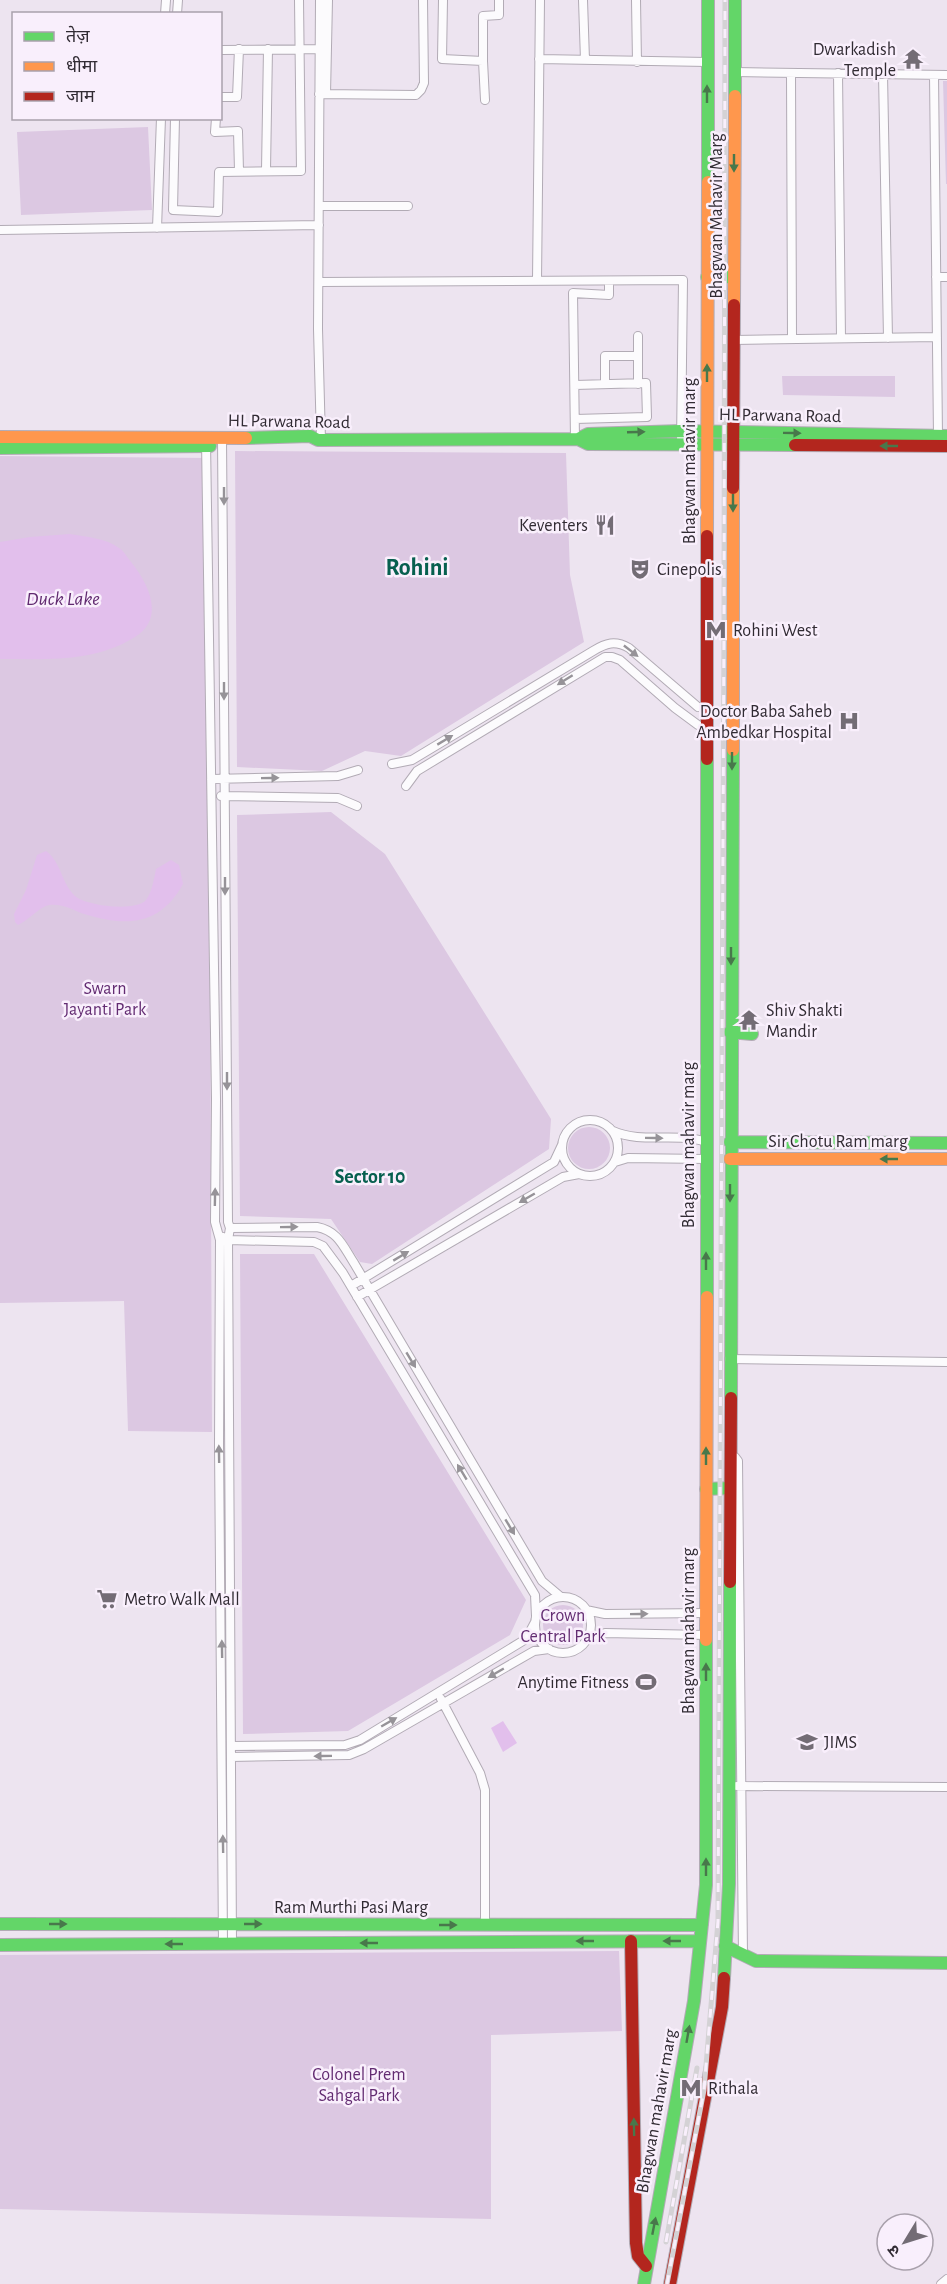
<svg xmlns="http://www.w3.org/2000/svg" width="947" height="2284" font-family="'Alegreya Sans','Noto Sans Devanagari',sans-serif">
  <rect width="100%" height="100%" fill="#ede4f0"/>
  <path fill="#dcc8e2" d="M943,81H947V184H946Z
    M148,127L152,210L21,215L17,132Z
    M782,376H895V397L783,395Z
    M235,451L566,453L570,575L584,642L401,756L365,751L322,771L237,767Z
    M0,456L208,458L212,1432L128,1431L124,1301L0,1303Z
    M331,812L385,854L551,1119L549,1149L372,1264L360,1262L331,1219L240,1216L237,815Z
    M568 1148a21 21 0 1 1 42 0a21 21 0 1 1-42 0Z
    M240,1254H314L526,1600L510,1635L348,1731L243,1734Z
    M543 1625a20 20 0 1 1 40 0a20 20 0 1 1-40 0Z
    M619,1951L622,2031L491,2035V2219L0,2209V1955Z"/>
  <path fill="#e2bfec" d="M70,534C86,537 106,538 119,548C124,551 127,557 131,562C148,583 166,618 135,637C93,663 47,659 0,659V542L30,537Z
    M46,851C62,863 61,883 75,896C86,906 136,912 146,900C152,892 154,879 156,869L171,860L179,865L183,884C160,926 126,927 84,914C73,910 62,903 49,905C39,907 29,920 18,925L15,922L14,914L26,890L37,855Z
    M503,1721L517,1743L503,1752L491,1728Z"/>
  <g fill="none" stroke-linecap="round" stroke-linejoin="round">
    <g stroke="#b2abb5" stroke-width="10">
      <path id="street" d="M320,0L318,329L321,440
        M443,0L442,59L483,61V16L499,15V0
        M583,0L585,60
        M636,0L637,62
        M165,14L166,0
        M177,14L178,0
        M220,50L319,49
        M539,59L707,62
        M483,61L485,100
        M735,72L947,75
        M791,73L792,339
        M838,73L841,338
        M883,74L888,338
        M934,75L938,436
        M319,94L416,95L421,90L424,83L423,0
        M326,94L328,0
        M220,97H237L239,49
        M175,118L173,210L218,212L219,172L301,171L299,0
        M216,118L215,132L238,131L239,171
        M266,170L268,49
        M319,206H408
        M157,228L161,118
        M0,230L319,225
        M936,277H947
        M537,281L540,0
        M319,282L683,280L681,443
        M734,340L937,337
        M638,356V384
        M605,384V356H638V336
        M575,385L646,383L647,417L575,419
        M222,438L228,1222L230,1228L228,1240L232,1944
        M575,439L573,293L609,295V281
        M206,441L216,1099L215,1222L220,1240L219,1445L223,1944
        M392,764L412,760L593,651C606,643 615,640 629,648L698,707
        M211,779L338,776L358,770
        M406,786L417,771L605,657H612L620,660L675,708L698,725
        M221,796L338,798L357,806
        M562 1148a28 28 0 1 1 56 0a28 28 0 1 1-56 0Z
        M613,1131C642,1144 676,1132 707,1142
        M615,1162L628,1158L706,1159
        M230,1228L317,1227C338,1231 343,1246 354,1263L542,1581L561,1597
        M223,1237L228,1240L314,1242L323,1246L343,1273L535,1595L536,1616
        M351,1286L554,1162L562,1145
        M357,1297L563,1177L579,1174
        M729,1359L947,1362
        M730,1458L735,1457L738,1461L743,1955
        M535 1625a28 28 0 1 1 56 0a28 28 0 1 1-56 0Z
        M586,1610L605,1614L706,1613
        M587,1638L605,1633L706,1635
        M441,1699L480,1773L485,1790V1926
        M231,1746L345,1745L360,1740L526,1639L535,1622
        M231,1757L349,1755L364,1749L534,1651L549,1649
        M737,1786L947,1787
        M941,2284L947,2279"/>
    </g>
    <g stroke="#b2abb5" stroke-width="14">
      <path id="fast" d="M735,96V0
        M708,182V0
        M707,277H734
        M246,438L310,436L318,440L578,439L588,444L795,445
        M578,439L588,434L681,431L947,436
        M0,448L210,446
        M730,1032L752,1034
        M730,1142L947,1143
        M707,1297V759
        M731,1398L733,750
        M706,1489L730,1488
        M0,1924L702,1925
        M0,1945L700,1941
        M725,1946L756,1961L947,1963
        M724,1978L729,1884L730,1582
        M644,2284L694,2001L706,1885V1640"/>
    </g>
    <g stroke="#b2abb5" stroke-width="14">
      <path id="slow" d="M734,305L735,96
        M0,437L246,438
        M707,536L708,182
        M733,750V488
        M730,1159H947
        M706,1640L707,1297"/>
    </g>
    <g stroke="#b2abb5" stroke-width="14">
      <path id="jam" d="M795,445L947,446
        M733,488L734,305
        M707,759V536
        M730,1582L731,1398
        M631,1941L636,2243L638,2256L646,2266
        M670,2284L722,2007L724,1978"/>
    </g>
    <use href="#street" stroke="#fcfbfd" stroke-width="8"/>
    <use href="#fast" stroke="#63d668" stroke-width="12"/>
    <use href="#slow" stroke="#ff974d" stroke-width="12"/>
    <use href="#jam" stroke="#b3261e" stroke-width="12"/>
    <g stroke="#d4d2d5" stroke-width="5">
      <path id="rail" d="M666,2242L697,2068
        M667,2284L704,2090L718,1921L724,625L725,0"/>
    </g>
    <use href="#rail" stroke="#f9effc" stroke-width="3" stroke-dasharray="9" stroke-linecap="butt"/>
  </g>
  <defs><path id="oneway-solid" d="M-6-.8H1V-3.2L6.5 0L1 3.2V.8H-6Z" transform="scale(1.5)"/></defs>
  <g fill="#48784b">
    <use href="#oneway-solid" transform="translate(707 94) rotate(-90)"/>
    <use href="#oneway-solid" transform="translate(734 163) rotate(90)"/>
    <use href="#oneway-solid" transform="translate(707 373) rotate(-90)"/>
    <use href="#oneway-solid" transform="translate(636 432) rotate(-2)"/>
    <use href="#oneway-solid" transform="translate(792 433) rotate(1)"/>
    <use href="#oneway-solid" transform="translate(889 446) rotate(-180)"/>
    <use href="#oneway-solid" transform="translate(733 503) rotate(90)"/>
    <use href="#oneway-solid" transform="translate(732 761) rotate(90)"/>
    <use href="#oneway-solid" transform="translate(731 956) rotate(90)"/>
    <use href="#oneway-solid" transform="translate(889 1159) rotate(-180)"/>
    <use href="#oneway-solid" transform="translate(730 1193) rotate(90)"/>
    <use href="#oneway-solid" transform="translate(706 1261) rotate(-90)"/>
    <use href="#oneway-solid" transform="translate(706 1456) rotate(-90)"/>
    <use href="#oneway-solid" transform="translate(706 1672) rotate(-90)"/>
    <use href="#oneway-solid" transform="translate(706 1867) rotate(-90)"/>
    <use href="#oneway-solid" transform="translate(58 1924)"/>
    <use href="#oneway-solid" transform="translate(253 1924)"/>
    <use href="#oneway-solid" transform="translate(448 1925)"/>
    <use href="#oneway-solid" transform="translate(585 1941) rotate(180)"/>
    <use href="#oneway-solid" transform="translate(672 1941) rotate(-180)"/>
    <use href="#oneway-solid" transform="translate(369 1943) rotate(180)"/>
    <use href="#oneway-solid" transform="translate(174 1944) rotate(180)"/>
    <use href="#oneway-solid" transform="translate(688 2034) rotate(-80)"/>
    <use href="#oneway-solid" transform="translate(634 2127) rotate(-91)"/>
    <use href="#oneway-solid" transform="translate(654 2226) rotate(-79)"/>
  </g>
  <g fill="#969398">
    <use href="#oneway-solid" transform="translate(224 496) rotate(90)"/>
    <use href="#oneway-solid" transform="translate(631 651) rotate(38)"/>
    <use href="#oneway-solid" transform="translate(565 680) rotate(148)"/>
    <use href="#oneway-solid" transform="translate(224 691) rotate(90)"/>
    <use href="#oneway-solid" transform="translate(445 740) rotate(-31)"/>
    <use href="#oneway-solid" transform="translate(270 778) rotate(-1)"/>
    <use href="#oneway-solid" transform="translate(225 886) rotate(90)"/>
    <use href="#oneway-solid" transform="translate(227 1081) rotate(90)"/>
    <use href="#oneway-solid" transform="translate(654 1138) rotate(1)"/>
    <use href="#oneway-solid" transform="translate(215 1197) rotate(-89)"/>
    <use href="#oneway-solid" transform="translate(527 1198) rotate(150)"/>
    <use href="#oneway-solid" transform="translate(289 1227) rotate(-1)"/>
    <use href="#oneway-solid" transform="translate(401 1256) rotate(-31)"/>
    <use href="#oneway-solid" transform="translate(411 1360) rotate(59)"/>
    <use href="#oneway-solid" transform="translate(219 1454) rotate(-91)"/>
    <use href="#oneway-solid" transform="translate(462 1472) rotate(-121)"/>
    <use href="#oneway-solid" transform="translate(510 1527) rotate(59)"/>
    <use href="#oneway-solid" transform="translate(639 1614) rotate(-1)"/>
    <use href="#oneway-solid" transform="translate(222 1649) rotate(-91)"/>
    <use href="#oneway-solid" transform="translate(496 1673) rotate(150)"/>
    <use href="#oneway-solid" transform="translate(389 1722) rotate(-30)"/>
    <use href="#oneway-solid" transform="translate(323 1756) rotate(179)"/>
    <use href="#oneway-solid" transform="translate(223 1844) rotate(-91)"/>
  </g>
  <defs>
    <g id="temple-bare" transform="scale(1.62)"><path d="M0-6L5-2H3V0L6.5 2.5H4V6H1.5V3h-3V6H-4V2.5H-6.5L-3 0V-2H-5Z" fill="#736c75" stroke="#f9effc" stroke-width="2.5" paint-order="stroke"/></g>
    <g id="restaurant-bare" transform="scale(1.62)"><path d="M-5-6h1v4h1v-4h1v4h1v-4h1v5L-1.5 .5V6h-2V.5L-5-1ZM5-6V6H3V1.5H1.5Q1.5-4 5-6Z" fill="#736c75" stroke="#f9effc" stroke-width="2.5" paint-order="stroke"/></g>
    <g id="theatre-bare" transform="scale(1.62)"><path d="M-5-5.5Q0-4 5-5.5V0Q5 5 0 6Q-5 5-5 0ZM-3.3-2.5H-1v1.5H-3.3ZM1-2.5H3.3v1.5H1ZM-2.8 1Q0 5.5 2.8 1Z" fill="#736c75" stroke="#f9effc" stroke-width="2.5" paint-order="stroke"/></g>
    <g id="metro-bare" transform="scale(1.62)"><path d="M-5.5 5V-5H-3L0 0L3-5H5.5V5H3V-.5L0 4L-3-.5V5Z" fill="#736c75" stroke="#f9effc" stroke-width="2.5" paint-order="stroke"/></g>
    <g id="hospital-bare" transform="scale(1.62)"><path d="M-5-5h3v3.5h4V-5h3V5h-3V1.5h-4V5h-3Z" fill="#736c75" stroke="#f9effc" stroke-width="2.5" paint-order="stroke"/></g>
    <g id="supermarket-bare" transform="scale(1.62)"><path d="M-6-5.5h2.5l.6 2H6L4.5 2H-2.5L-4.4-4H-6ZM-1.5 3.2a1.3 1.3 0 1 0 .1 0ZM3 3.2a1.3 1.3 0 1 0 .1 0Z" fill="#736c75" stroke="#f9effc" stroke-width="2.5" paint-order="stroke"/></g>
    <g id="stadium-bare" transform="scale(1.62)"><path d="M0-5a6.5 5 0 1 0 0 10a6.5 5 0 1 0 0-10ZM-3.5-1.8h7v3.6h-7Z" fill="#736c75" stroke="#f9effc" stroke-width="2.5" paint-order="stroke"/></g>
    <g id="university-bare" transform="scale(1.62)"><path d="M0-5L7-2L0 1L-7-2ZM-4 1L0 2.5L4 1V4Q0 6-4 4Z" fill="#736c75" stroke="#f9effc" stroke-width="2.5" paint-order="stroke"/></g>
  </defs>
  <g fill-rule="evenodd">
    <use href="#temple-bare" x="913" y="59"/>
    <use href="#restaurant-bare" x="605" y="525"/>
    <use href="#theatre-bare" x="640" y="569"/>
    <use href="#metro-bare" x="716" y="630"/>
    <use href="#hospital-bare" x="849" y="721"/>
    <use href="#temple-bare" x="749" y="1020"/>
    <use href="#supermarket-bare" x="107" y="1599"/>
    <use href="#stadium-bare" x="646" y="1682"/>
    <use href="#university-bare" x="807" y="1742"/>
    <use href="#metro-bare" x="691" y="2088"/>
  </g>
  <g text-anchor="middle" stroke-width="5" stroke-linejoin="round" paint-order="stroke">
    <g font-size="18" fill="#312b33" stroke="#f9effc" text-anchor="start">
      <text x="896" y="55" text-anchor="end">Dwarkadish<tspan x="896" dy="21">Temple</tspan></text>
      <text x="588" y="531" text-anchor="end">Keventers</text>
      <text x="657" y="575">Cinepolis</text>
      <text x="733" y="636">Rohini West</text>
      <text x="832" y="717" text-anchor="end">Doctor Baba Saheb<tspan x="832" dy="21">Ambedkar Hospital</tspan></text>
      <text x="766" y="1016">Shiv Shakti<tspan x="766" dy="21">Mandir</tspan></text>
      <text x="124" y="1605">Metro Walk Mall</text>
      <text x="629" y="1688" text-anchor="end">Anytime Fitness</text>
      <text x="824" y="1748">JIMS</text>
      <text x="708" y="2094">Rithala</text>
    </g>
    <g font-size="18" fill="#312b33" stroke="#f9effc">
      <text transform="translate(716 216) rotate(-90)" y="6">Bhagwan Mahavir Marg</text>
      <text transform="translate(780 415) rotate(1)" y="6">HL Parwana Road</text>
      <text transform="translate(289 421) rotate(1)" y="6">HL Parwana Road</text>
      <text transform="translate(689 461) rotate(-90)" y="6">Bhagwan mahavir marg</text>
      <text x="838" y="1147">Sir Chotu Ram marg</text>
      <text transform="translate(688 1145) rotate(-90)" y="6">Bhagwan mahavir marg</text>
      <text transform="translate(688 1631) rotate(-90)" y="6">Bhagwan mahavir marg</text>
      <text x="351" y="1913">Ram Murthi Pasi Marg</text>
      <text transform="translate(656 2111) rotate(-80)" y="6">Bhagwan mahavir marg</text>
    </g>
    <g font-size="18" fill="#632c72" stroke="#f9effc">
      <text x="105" y="994">Swarn<tspan x="105" dy="21">Jayanti Park</tspan></text>
      <text x="563" y="1621">Crown<tspan x="563" dy="21">Central Park</tspan></text>
      <text x="359" y="2080">Colonel Prem<tspan x="359" dy="21">Sahgal Park</tspan></text>
    </g>
    <g font-size="20" font-style="italic" fill="#612a70" stroke="#f9effc">
      <text x="63" y="605">Duck Lake</text>
    </g>
    <g font-size="20" font-weight="bold" fill="#07604f" stroke="#f9effc">
      <text x="370" y="1183">Sector 10</text>
    </g>
    <g font-size="24" font-weight="bold" fill="#07604f" stroke="#f9effc">
      <text x="417" y="575">Rohini</text>
    </g>
  </g>
  <rect x="12" y="12" width="210" height="108" fill="#f9effc" stroke="#a9a1ac" stroke-width="1.5"/>
  <rect x="24" y="32" width="30" height="9" fill="#63d668" stroke="#a9a1ac" stroke-width="1.5"/>
  <text x="66" y="42" font-size="18" fill="#312b33">तेज़</text>
  <rect x="24" y="62" width="30" height="9" fill="#ff974d" stroke="#a9a1ac" stroke-width="1.5"/>
  <text x="66" y="72" font-size="18" fill="#312b33">धीमा</text>
  <rect x="24" y="92" width="30" height="9" fill="#b3261e" stroke="#a9a1ac" stroke-width="1.5"/>
  <text x="66" y="102" font-size="18" fill="#312b33">जाम</text>
  <g transform="translate(905 2242) rotate(232)"><circle r="28" fill="#f9effc" stroke="#a9a1ac" stroke-width="1.5"/>
  <path d="M0-4.5L10 22L0 15L-10 22Z" fill="#736c75"/>
  <text y="-9" font-size="16" font-weight="bold" text-anchor="middle" fill="#312b33">उ</text>
  </g>
</svg>
